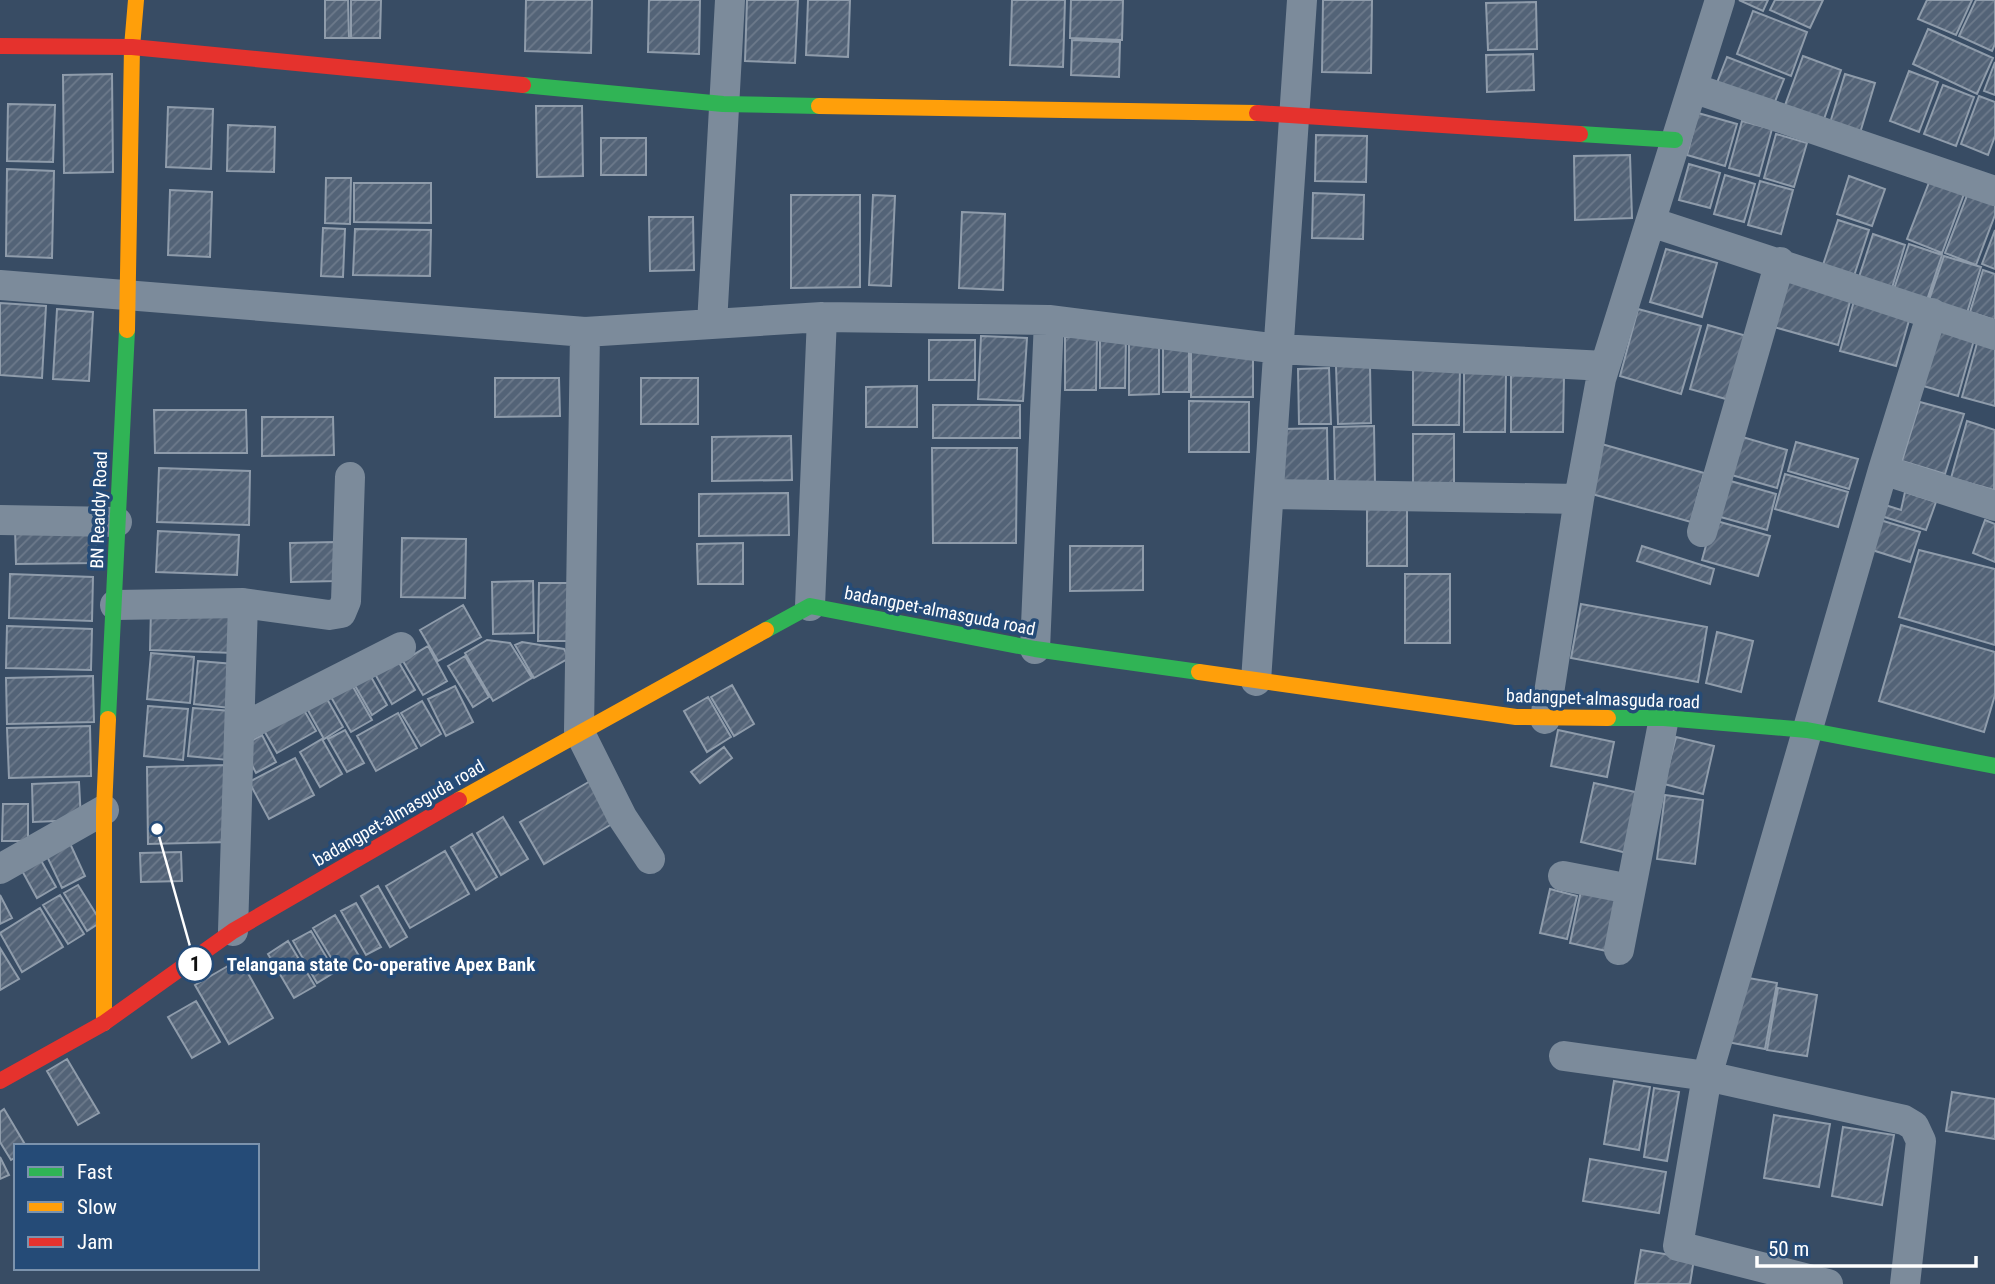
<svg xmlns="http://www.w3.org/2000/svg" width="1995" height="1284" font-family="'Roboto Condensed',sans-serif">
  <defs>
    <pattern id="building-hatch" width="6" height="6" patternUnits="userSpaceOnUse" patternTransform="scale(1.75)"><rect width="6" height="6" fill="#536377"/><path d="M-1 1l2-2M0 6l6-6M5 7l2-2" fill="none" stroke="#6d7a8b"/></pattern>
  </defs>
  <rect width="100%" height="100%" fill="#384c64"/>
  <path fill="url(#building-hatch)" stroke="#8f9cab" stroke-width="2" d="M325,0H348L349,38H325Z
    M351,0H381L380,38H351Z
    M526,0H592L591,53L525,51Z
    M649,0H700L699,54L648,52Z
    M747,0H798L795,63L745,61Z
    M808,0H850L848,57L806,55Z
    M1012,0H1065L1063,67L1010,65Z
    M1071,0H1123L1122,40L1070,38Z
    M1323,0H1372L1371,73L1322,72Z
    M1739,0H1768L1763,11Z
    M1775,0H1823L1810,28L1770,10Z
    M1927,0H1972L1956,35L1918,19Z
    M1976,0H1995V44L1992,51L1959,36Z
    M1536,2L1537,49L1488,50L1486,3Z
    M1753,11L1807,32L1791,76L1737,54Z
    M1928,29L1993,58L1977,94L1913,64Z
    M1072,40L1120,42L1119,77L1071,75Z
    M1533,54L1534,90L1487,92L1486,55Z
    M1803,56L1841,70L1823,122L1784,108Z
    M1727,57L1784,79L1772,109L1715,88Z
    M1995,62V95L1984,91Z
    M1909,71L1938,82L1919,132L1890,121Z
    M112,74L113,172L64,173L63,75Z
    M1845,74L1875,83L1860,133L1830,123Z
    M1943,85L1974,97L1956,146L1924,134Z
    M1979,96L1995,102V136L1988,155L1961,144Z
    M8,104L55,105L53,162L7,161Z
    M536,106H582L583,176L537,177Z
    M168,107L213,109L211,169L166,167Z
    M1698,113L1737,124L1725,166L1687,155Z
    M1742,121L1772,129L1759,176L1729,168Z
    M228,125L275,127L274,172L227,171Z
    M1776,134L1807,143L1794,187L1764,178Z
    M1316,135L1367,136L1366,182L1315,181Z
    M601,138H646V175H601Z
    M1630,155L1632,218L1575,220L1574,156Z
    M1689,164L1720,173L1710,208L1679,200Z
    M7,169L54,171L52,258L6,256Z
    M1725,175L1755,184L1744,222L1714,214Z
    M1849,176L1885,189L1872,226L1837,214Z
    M326,178H351L350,224L325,223Z
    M1930,180L1964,194L1942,253L1907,239Z
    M1760,181L1793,190L1781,234L1748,225Z
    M354,183H431V223L354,222Z
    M170,190L212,192L210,257L168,255Z
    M1313,193L1364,195L1363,239L1312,238Z
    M1968,193L1995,203V215L1976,265L1945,253Z
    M791,195H860V287L791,288Z
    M873,195L895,196L891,286L869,285Z
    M962,212L1005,214L1003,290L959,288Z
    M649,217H693L694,270L650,271Z
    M1838,220L1869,230L1854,276L1823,265Z
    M323,228L345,229L343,277L321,276Z
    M355,229L431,230L430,276L353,275Z
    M1995,230V269L1982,264Z
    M1873,234L1905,245L1892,288L1859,277Z
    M1909,244L1942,255L1927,300L1894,289Z
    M1666,249L1717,263L1702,317L1650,302Z
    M1944,256L1981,267L1967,313L1929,300Z
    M1983,270L1995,274V320L1970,312Z
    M1788,279L1851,298L1838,345L1774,327Z
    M1854,301L1910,317L1896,366L1840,351Z
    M0,303L46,306L42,378L0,375Z
    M57,309L93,312L89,381L53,379Z
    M1638,309L1701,326L1681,394L1620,376Z
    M1708,325L1750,337L1733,401L1690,389Z
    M1929,327L1974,340L1958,396L1913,383Z
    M981,336L1027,338L1023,401L978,399Z
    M1100,336H1126L1125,388H1100Z
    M1979,336L1995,340V406L1962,397Z
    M1065,337H1097L1096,390H1065Z
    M929,340H975V380H929Z
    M1129,340H1159V394L1129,395Z
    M1163,342H1189V392H1163Z
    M1191,347H1253V397H1191Z
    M1370,365L1371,423L1338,424L1336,366Z
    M1413,367H1460L1459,425H1413Z
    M1329,368L1331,424H1299L1298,369Z
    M1464,373L1506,374L1505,432H1464Z
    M1511,375L1564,376L1563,432H1511Z
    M495,378H559L560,416L495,417Z
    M641,378H698V424H641Z
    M917,386V427H866V387Z
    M1189,401L1249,402V452H1189Z
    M1920,402L1964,414L1945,474L1902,461Z
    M933,405H1020V438H933Z
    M154,410H246L247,453H155Z
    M262,417H333L334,455L262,456Z
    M1967,421L1995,430L1994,490L1951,478Z
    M1374,426L1375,485L1335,486L1334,427Z
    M1327,428L1328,484L1283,486L1281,429Z
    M1413,434H1454V484H1413Z
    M791,436L792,480L712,481V437Z
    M1739,436L1787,450L1777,488L1728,474Z
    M1796,442L1858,459L1849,489L1788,471Z
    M1598,443L1704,473L1691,522L1585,492Z
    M932,448H1017L1016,543H933Z
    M159,468L250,471L249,525L157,522Z
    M1785,474L1848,492L1838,527L1775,509Z
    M1727,480L1776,494L1767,530L1717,516Z
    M1905,492L1936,502L1926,530L1878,515L1882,504L1901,510Z
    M788,493L789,535L699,536V494Z
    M1367,507H1407V566H1367Z
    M1713,520L1770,536L1758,576L1702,560Z
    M1880,520L1920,532L1910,562L1869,549Z
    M1985,520L1995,524V562L1973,553Z
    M96,526V563L16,564L15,528Z
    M158,531L239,535L237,575L156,572Z
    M402,538L466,539L465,598L401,597Z
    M336,542L337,581L291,582L290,543Z
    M743,543V584H698L697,544Z
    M1070,546H1143V590L1070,591Z
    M1642,546L1714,569L1710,584L1637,561Z
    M1919,550L1995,569V645L1899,617Z
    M10,574L93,577L92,621L9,618Z
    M1405,574H1450V643H1405Z
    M533,581L534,633L493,634L492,582Z
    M539,583H568V641H538Z
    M1581,604L1707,627L1698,682L1571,658Z
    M463,605L481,637L438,661L420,630Z
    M151,609L235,612L234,653L150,650Z
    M1901,625L1995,652V695L1984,732L1879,701Z
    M7,626L92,629L91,670L6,668Z
    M1717,632L1753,641L1741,692L1706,683Z
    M487,640L510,643L532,678L493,701L465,653Z
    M522,642L564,649L569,658L534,678L515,645Z
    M428,646L447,681L423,695L403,661Z
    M151,653L194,657L190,703L147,699Z
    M394,654L415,690L392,704L371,667Z
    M465,656L489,697L473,707L448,666Z
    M198,661L234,664L230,708L194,704Z
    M366,668L387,705L372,715L350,677Z
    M93,676L94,722L7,724L6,678Z
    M352,685L372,720L351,732L331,697Z
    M732,685L754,724L734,736L711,697Z
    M455,686L473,722L446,736L428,699Z
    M323,692L343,727L324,739L304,703Z
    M708,697L731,737L707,752L684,711Z
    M422,701L441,734L421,746L401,713Z
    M301,705L316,731L277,753L262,727Z
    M148,706L188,709L183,760L144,756Z
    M193,708L232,711L228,760L188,756Z
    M398,713L417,748L376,771L357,736Z
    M90,726L91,776L9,778L7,728Z
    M345,730L364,763L347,772L328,739Z
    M1558,730L1614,742L1607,777L1551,766Z
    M262,735L276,762L256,773L242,746Z
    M1676,737L1714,746L1703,794L1664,784Z
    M322,739L342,774L320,787L300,752Z
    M724,747L732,758L700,783L691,772Z
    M295,758L314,795L269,819L249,782Z
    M228,765L230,842L148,844L147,767Z
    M592,780L617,821L544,864L520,822Z
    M79,782L81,820L33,822L32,784Z
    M1594,783L1640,793L1627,853L1581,842Z
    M1665,795L1703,800L1695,864L1657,859Z
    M3,804H28V841H2Z
    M503,817L528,859L501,875L477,833Z
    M472,834L497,877L476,890L451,847Z
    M68,839L85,876L62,888L44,850Z
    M445,851L469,894L410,928L386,886Z
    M181,852L182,881L141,882L140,853Z
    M39,857L56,887L37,898L20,867Z
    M78,885L101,922L87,931L64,893Z
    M378,886L407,937L390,947L361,896Z
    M1550,889L1577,896L1567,939L1540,933Z
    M1581,891L1622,900L1611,952L1570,943Z
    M0,895L12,918L0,924Z
    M60,895L84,934L68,944L43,905Z
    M356,903L381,947L366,955L341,911Z
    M40,908L63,947L22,972L0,933Z
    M335,915L359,956L338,969L313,928Z
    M311,931L335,972L317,983L293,941Z
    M288,941L315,986L294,998L268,954Z
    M0,948L19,979L0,990Z
    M240,959L273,1018L229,1044L195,985Z
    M1737,976L1777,983L1765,1049L1727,1042Z
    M1778,988L1817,995L1807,1056L1767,1050Z
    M196,1001L220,1042L192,1058L168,1017Z
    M67,1059L99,1113L78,1125L47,1071Z
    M1614,1081L1650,1087L1639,1150L1604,1144Z
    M1654,1088L1679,1092L1667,1161L1644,1157Z
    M1952,1092L1995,1099V1139L1946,1131Z
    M4,1109L26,1146H16V1157L11,1160L0,1142V1112Z
    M1774,1115L1830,1124L1819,1187L1764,1178Z
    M1843,1127L1894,1135L1882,1205L1832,1196Z
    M0,1157L9,1175L0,1179Z
    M1590,1159L1666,1172L1659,1213L1583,1201Z
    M1641,1250L1694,1259L1690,1284H1635Z"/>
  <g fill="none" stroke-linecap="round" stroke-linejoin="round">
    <path stroke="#7c8b9b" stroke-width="30" d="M1693,88L1995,191
      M1651,222L1995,335
      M0,285L585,332L822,317L1049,320L1278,349L1605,366
      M712,324L730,0
      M585,332L579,731L622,817L650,859
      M1883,470L1995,506
      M1271,494L1579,499
      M0,520L117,522
      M1702,532L1780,262
      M243,603L329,615L341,613L346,601L350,477
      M115,605L243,603L233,931
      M810,606L822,317
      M1035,649L1049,320
      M1256,681L1302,0
      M1545,719L1579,499L1601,379L1720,0
      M240,729L401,647
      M0,869L104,810
      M1563,876L1630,889
      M1619,950L1664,718
      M1564,1056L1707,1076L1904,1120L1914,1126L1921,1141L1905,1284
      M1828,1284L1678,1246L1707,1076L1883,470L1932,313"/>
    <path stroke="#30b455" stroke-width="16" d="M523,85L723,104L819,106
      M1580,134L1675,140
      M766,630L810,606L1035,649L1199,672
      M1608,718H1664L1807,730L1995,766
      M108,719L127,330"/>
    <path stroke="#ff9f0a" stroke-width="16" d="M819,106L1257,113
      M127,330L132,47L136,0
      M1199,672L1516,717L1608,718
      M459,800L766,630
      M104,1023V810L108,719"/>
    <path stroke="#e5322d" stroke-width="16" d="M0,46L132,47L523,85
      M1257,113L1580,134
      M0,1081L104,1023L233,931L459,800"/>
  </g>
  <g text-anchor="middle" stroke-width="7" stroke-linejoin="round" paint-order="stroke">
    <g font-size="18" fill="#fff" stroke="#254b77">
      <text transform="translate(99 510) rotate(-88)" y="6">BN Readdy Road</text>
      <text transform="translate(940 611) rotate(11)" y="6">badangpet-almasguda road</text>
      <text transform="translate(1603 699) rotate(2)" y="6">badangpet-almasguda road</text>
      <text transform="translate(399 813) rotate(-30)" y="6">badangpet-almasguda road</text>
    </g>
  </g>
  <path fill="none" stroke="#fff" stroke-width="2.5" d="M157 829L195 964"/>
  <g fill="#fff" stroke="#254b77" stroke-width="2.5">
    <circle cx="157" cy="829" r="7"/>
    <circle cx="195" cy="964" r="18"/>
  </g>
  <g font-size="21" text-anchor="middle" font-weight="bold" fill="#111">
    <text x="195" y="971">1</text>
  </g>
  <g font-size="19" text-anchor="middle" font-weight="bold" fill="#fff" stroke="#254b77" stroke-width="7" stroke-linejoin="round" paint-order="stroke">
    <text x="381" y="971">Telangana state Co-operative Apex Bank</text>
  </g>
  <rect x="14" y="1144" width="245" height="126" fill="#254b77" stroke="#7c93ad" stroke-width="2"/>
  <rect x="28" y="1167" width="35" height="10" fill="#30b455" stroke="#7c93ad" stroke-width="2"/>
  <text x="77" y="1179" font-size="21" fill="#ffffff">Fast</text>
  <rect x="28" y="1202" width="35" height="10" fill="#ff9f0a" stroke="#7c93ad" stroke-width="2"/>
  <text x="77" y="1214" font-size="21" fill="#ffffff">Slow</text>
  <rect x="28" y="1237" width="35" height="10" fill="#e5322d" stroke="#7c93ad" stroke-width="2"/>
  <text x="77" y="1249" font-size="21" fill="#ffffff">Jam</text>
  <path d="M1757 1256v10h219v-10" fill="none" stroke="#ffffff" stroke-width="3.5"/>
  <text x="1768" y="1256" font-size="21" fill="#ffffff" stroke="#254b77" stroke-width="5" paint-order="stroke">50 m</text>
</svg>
